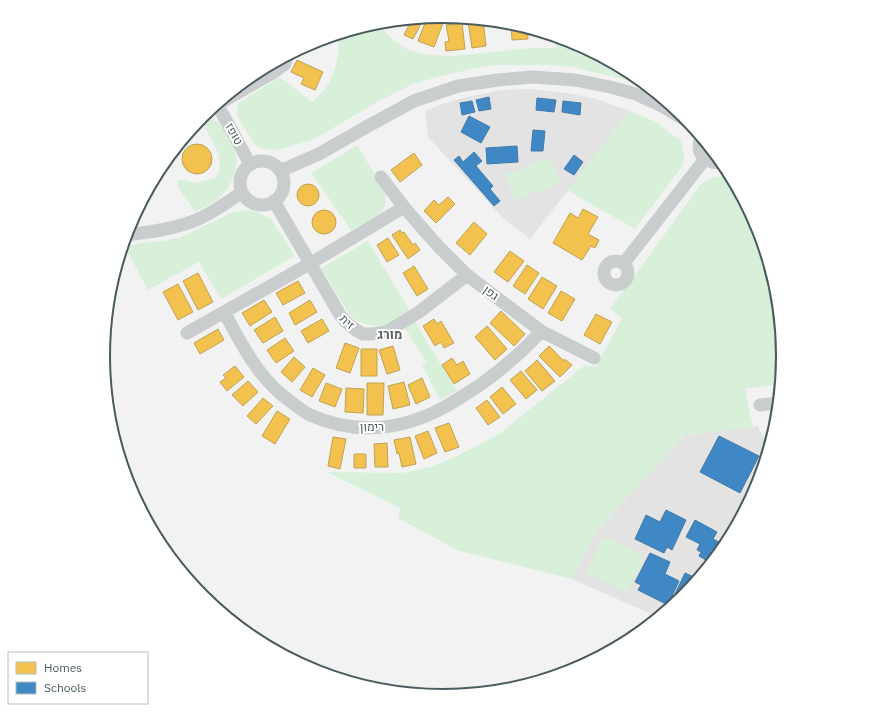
<svg xmlns="http://www.w3.org/2000/svg" width="886" height="712" font-family="'IBM Plex Sans',Heebo,sans-serif">
  <rect width="100%" height="100%" fill="#f2f2f2"/>
  <path fill="#e4e3e4" d="M531,89L566,93L593,98L630,111L530,239L502,217L428,137L425,111L442,104L467,97L501,90Z
    M758,426L769,448L757,486L726,545L683,597L658,617L572,579L596,531L685,435Z"/>
  <path fill="#d8f0d9" d="M377,23L392,39L409,50L429,55L452,56L531,48H556L557,37L577,44L576,52L607,60L632,73L650,88L623,79L572,67L549,65H496L472,69L437,77L413,84L383,99L312,140L278,150L263,149L254,144L238,117L237,110L238,103L280,77L312,102C314,100 317,98 319,96C334,82 341,54 338,34Z
    M630,111L656,122L681,141L684,155L683,165L635,229L567,190Z
    M212,119C222,124 224,129 229,139C232,145 235,150 236,156C238,172 231,187 219,198C212,203 203,208 195,212L181,192L177,184L178,180H185L194,183L215,178L220,169L219,155L203,123Z
    M357,145L385,191C386,198 386,207 381,212C378,216 357,227 351,230L311,173Z
    M550,158L560,183L515,200L505,175Z
    M725,176H730L757,226L777,290L783,356L780,384L745,389L753,427L685,435L596,531L572,579L457,550L398,518L400,508L327,472L402,473L434,466L461,454L498,435L585,365L596,367L622,318L610,309L701,184L711,178Z
    M248,210L260,213L271,219L295,256L221,299L199,262L148,290L125,247L140,243L163,241L181,237L231,213Z
    M368,241L410,311L392,322L385,325L376,326L366,324L357,321L348,313L321,268Z
    M415,322L457,391L440,400L422,365L426,362L405,328Z
    M603,537L644,557L627,592L586,573Z"/>
  <path fill="#f2c14e" stroke="#bfa253" d="M424,18L413,39L404,35L411,21L409,19Z
    M427,18L443,23L434,47L418,41Z
    M479,20H483L486,46L472,48L468,21Z
    M462,23L465,49L446,51L445,42L449,41L446,25Z
    M511,23L527,28L528,39L512,40Z
    M297,60L323,72L315,90L301,84L304,78L291,72Z
    M182 159a15 15 0 1 1 30 0a15 15 0 1 1-30 0Z
    M414,153L422,165L400,182L391,170Z
    M297 195a11 11 0 1 1 22 0a11 11 0 1 1-22 0Z
    M448,197L455,204L436,223L424,211L434,200L439,205Z
    M583,209L598,217L588,234L599,240L595,248L591,246L582,260L553,243L570,213L578,218Z
    M312 222a12 12 0 1 1 24 0a12 12 0 1 1-24 0Z
    M474,222L487,234L470,255L456,243Z
    M400,230L402,233L404,232L413,245L415,243L420,250L408,259L392,235Z
    M388,238L399,255L387,262L377,245Z
    M510,251L524,261L508,282L494,272Z
    M527,265L539,273L525,294L513,286Z
    M414,266L428,289L417,296L403,273Z
    M198,273L213,302L198,310L183,281Z
    M542,277L557,286L543,309L528,299Z
    M298,281L305,293L283,305L276,293Z
    M178,284L193,312L178,320L163,292Z
    M561,291L575,299L562,321L548,313Z
    M264,300L272,312L250,326L242,313Z
    M310,300L317,312L295,325L289,313Z
    M501,311L525,334L514,346L490,323Z
    M596,314L612,322L600,344L584,335Z
    M275,317L283,331L263,343L254,330Z
    M322,319L329,331L308,343L301,331Z
    M434,319L437,324L441,321L454,343L444,348L441,342L435,346L423,326Z
    M487,326L507,349L495,360L475,337Z
    M218,329L224,340L200,354L194,343Z
    M285,338L294,351L276,363L267,350Z
    M345,343L359,348L350,373L336,368Z
    M393,346L400,370L387,374L379,350Z
    M549,346L563,360H566L572,365L560,377L539,356Z
    M361,349H377V376H361Z
    M294,357L305,367L292,382L281,372Z
    M452,358L457,365L463,361L470,374L454,384L442,365Z
    M537,360L555,381L542,391L525,371Z
    M235,366L244,377L227,391L220,382L226,378L223,375Z
    M313,368L325,375L312,397L300,390Z
    M521,371L537,390L526,399L510,380Z
    M422,378L430,397L416,404L408,385Z
    M248,381L258,392L243,406L232,395Z
    M404,382L410,405L393,409L388,386Z
    M326,383L342,389L335,407L319,401Z
    M367,383H384L383,415H367Z
    M502,387L516,404L503,414L490,397Z
    M346,388L364,389L363,413L345,412Z
    M263,398L273,406L256,424L247,416Z
    M487,400L500,417L488,425L476,408Z
    M277,411L290,419L275,444L262,436Z
    M449,423L459,447L445,452L435,428Z
    M428,431L437,453L424,459L415,436Z
    M333,437L346,439L340,469L328,466Z
    M410,437L416,464L402,467L399,453L397,454L394,440Z
    M387,443L388,467H375L374,444Z
    M354,454H366V468H354Z"/>
  <path fill="#3f88c5" stroke="#427aa6" d="M489,97L491,109L479,111L476,100Z
    M537,98L556,100L554,112L536,110Z
    M472,101L475,112L462,115L460,103Z
    M563,101L581,103L580,115L562,112Z
    M469,116L490,127L481,143L461,132Z
    M533,130L545,131L543,151H531Z
    M517,146L518,162L487,164L486,148Z
    M474,152L482,161L476,166L493,186L490,189L500,201L494,206L454,160L459,156L463,162Z
    M574,155L583,162L574,175L564,169Z
    M719,436L759,456L740,493L700,472Z
    M762,460L765,461L755,489L749,486Z
    M666,510L686,520L672,550L667,547L664,553L635,539L646,515L660,522Z
    M695,520L717,532L713,539L719,542L716,548L721,550L711,563L699,556L701,552L697,550L700,544L686,537Z
    M650,553L670,562L665,574L679,581L668,605L638,590L641,585L635,582Z
    M685,573L698,579L680,599L674,596Z"/>
  <g fill="none" stroke-linecap="round" stroke-linejoin="round">
    <path stroke="#c9cdce" stroke-width="13" d="M217,104L250,164
      M213,107L274,72L285,64L287,56
      M702,138C693,152 707,165 721,162
      M240 183a22 22 0 1 1 44 0a22 22 0 1 1-44 0Z
      M280,171L319,154L368,126L414,101L458,86L498,80L533,77L575,80L610,87L636,94L662,106L690,123
      M381,177L404,207L423,229L439,247L467,275L541,331L594,358
      M274,201L340,315L348,324L356,330L363,334H371L380,333L388,331L419,312L467,275
      M126,235C150,232 174,229 196,220C213,213 228,202 242,192
      M604 273a12 12 0 1 1 24 0a12 12 0 1 1-24 0Z
      M624,263L705,159
      M224,312C240,341 255,372 281,394C290,401 300,410 310,415C353,434 397,431 439,410C453,403 466,394 480,385C502,369 523,352 541,331
      M187,333L311,263L404,207
      M760,405L778,403"/>
  </g>
  <g text-anchor="middle" stroke-width="4" stroke-linejoin="round" paint-order="stroke">
    <g font-size="12" fill="#495b5e" stroke="#fff">
      <text transform="translate(234 134) rotate(61)" y="4">טופז</text>
      <text transform="translate(491 293) rotate(37)" y="4">גפן</text>
      <text transform="translate(347 322) rotate(44)" y="4">זית</text>
      <text transform="translate(372 427) rotate(-1)" y="4">רימון</text>
    </g>
    <g font-size="13" font-weight="bold" fill="#5d6466" stroke="#fff">
      <text x="390" y="339">מורג</text>
    </g>
  </g>
  <path d="M0 0H886V712H0ZM110 356a333 333 0 1 1 666 0a333 333 0 1 1-666 0Z" fill="#fff" fill-rule="evenodd"/>
  <path fill="none" stroke="#495b5e" stroke-width="2" d="M110 356a333 333 0 1 1 666 0a333 333 0 1 1-666 0Z"/>
  <rect x="8" y="652" width="140" height="52" fill="#ffffff" stroke="#b6bdbf"/>
  <rect x="16" y="662" width="20" height="12" fill="#f2c14e" stroke="#b6bdbf"/>
  <text x="44" y="672" font-size="12" fill="#495b5e">Homes</text>
  <rect x="16" y="682" width="20" height="12" fill="#3f88c5" stroke="#b6bdbf"/>
  <text x="44" y="692" font-size="12" fill="#495b5e">Schools</text>
</svg>
